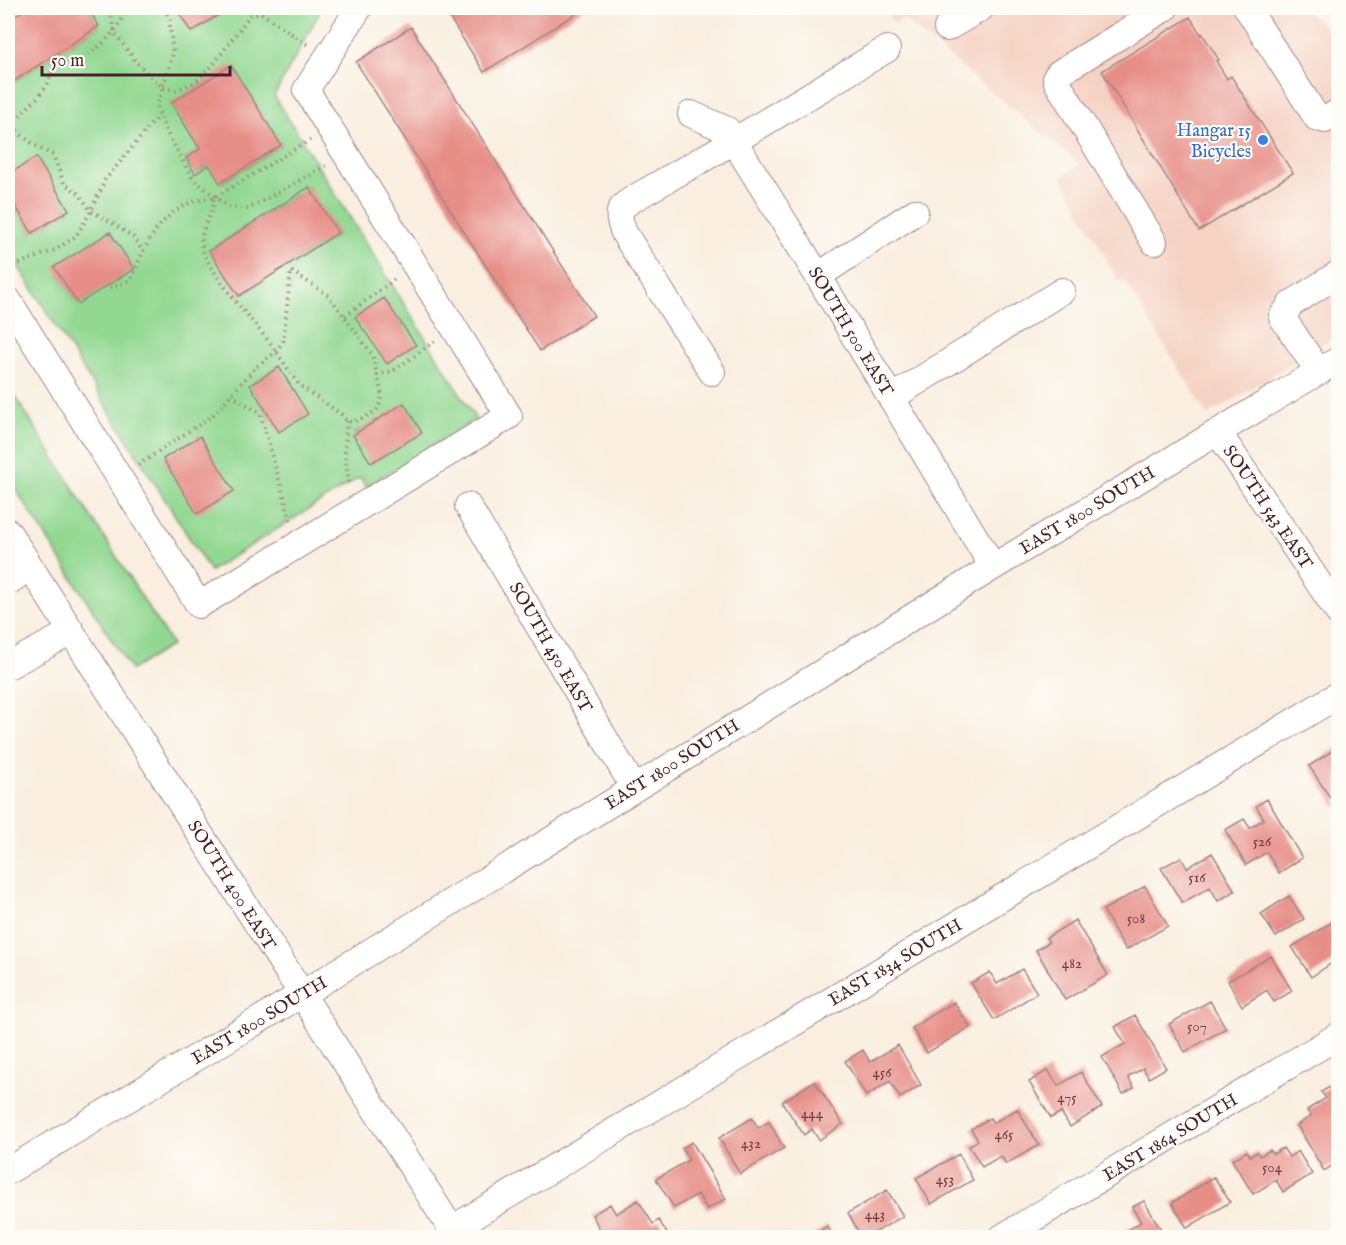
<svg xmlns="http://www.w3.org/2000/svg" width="1346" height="1245" font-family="'IM FELL English',serif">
  <rect width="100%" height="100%" fill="#fdfcf7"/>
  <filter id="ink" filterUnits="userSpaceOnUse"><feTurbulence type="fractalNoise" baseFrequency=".0167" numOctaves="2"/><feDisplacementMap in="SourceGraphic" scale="12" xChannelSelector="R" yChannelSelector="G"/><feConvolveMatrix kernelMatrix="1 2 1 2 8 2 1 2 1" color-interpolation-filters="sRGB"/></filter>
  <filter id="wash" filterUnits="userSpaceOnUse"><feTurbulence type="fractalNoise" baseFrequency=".008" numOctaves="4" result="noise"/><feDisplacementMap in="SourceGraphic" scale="24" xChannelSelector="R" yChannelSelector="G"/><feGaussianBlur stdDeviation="1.35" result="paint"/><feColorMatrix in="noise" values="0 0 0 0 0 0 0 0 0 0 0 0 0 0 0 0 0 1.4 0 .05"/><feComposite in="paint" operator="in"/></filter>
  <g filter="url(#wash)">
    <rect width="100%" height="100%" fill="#f9eedf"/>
    <path fill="#f5d2c2" d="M883,8H1303L1338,36V335L1208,415L1124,280L1119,282L1062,177L1079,164L903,19L894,24Z"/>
    <path fill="#92d891" stroke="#6e7c5e" stroke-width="1.5" fill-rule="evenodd" d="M88,8H176L192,32L230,8H322L274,96L476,419L366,487L360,477L210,571L8,250V194L32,233L69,210L36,158L8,175V85L99,26ZM231,66L281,145L221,183L209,165L195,174L186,159L200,149L171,103ZM308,187L338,234L239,296L210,250ZM110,232L133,269L78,304L55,267ZM384,298L415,345L356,317ZM279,367L307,414L279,432L250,385ZM404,404L421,433L371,463L354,434Z
      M8,385L172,645L131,670L8,477Z"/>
    <g id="blocks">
      <path fill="#e78e87" d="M27,8H88L99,26L8,85V20Z
        M176,8H230L191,32Z
        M446,8H585L484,72L444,9Z
        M1190,17L1201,35L1202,33L1219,60L1216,61L1227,79L1231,76L1293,173L1199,231L1102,71Z
        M411,27L594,316L540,351L356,62Z
        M231,65L281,145L220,183L209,165L195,174L186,158L200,149L171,103Z
        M36,157L69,210L32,233L8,194V175Z
        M309,187L338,233L239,296L209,251Z
        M110,232L134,269L78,304L54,267Z
        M384,298L416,345L387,364L355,317Z
        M279,367L308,414L279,432L250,385Z
        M404,403L422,433L371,463L353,435Z
        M200,436L234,491L197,514L163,459Z
        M1338,747V807L1337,808L1309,766Z
        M1267,799L1302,858L1279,873L1267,852L1246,865L1225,830L1244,819L1250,828L1264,819L1256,806Z
        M1212,853L1235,891L1218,901L1210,887L1182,903L1161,868L1181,857L1187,868Z
        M1145,886L1168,926L1126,950L1103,910Z
        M1289,896L1304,919L1276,937L1261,914Z
        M1337,919L1338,959L1311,977L1292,947Z
        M1075,920L1108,975L1065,1000L1036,950L1049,942L1046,938Z
        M1271,956L1292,991L1274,1002L1267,990L1242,1006L1228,981Z
        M1022,969L1037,993L994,1020L971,983L990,972L997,984Z
        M1210,1001L1226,1028L1185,1052L1169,1024Z
        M954,1002L970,1027L927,1053L912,1028Z
        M1135,1015L1166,1068L1149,1078L1143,1068L1128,1077L1134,1088L1123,1094L1102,1057L1125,1044L1115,1027Z
        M898,1045L921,1085L900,1098L890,1081L866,1096L845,1061L863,1050L870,1062Z
        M1048,1070L1058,1086L1081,1072L1102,1107L1070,1127L1061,1112L1051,1118L1029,1082Z
        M814,1081L843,1124L819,1140L812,1129L804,1135L782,1102Z
        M1333,1085L1338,1095V1162L1324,1171L1297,1125L1311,1116L1307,1110L1326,1098L1321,1092Z
        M1017,1109L1039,1145L1006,1164L1001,1156L982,1167L969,1146L978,1140L971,1129L990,1118L993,1123Z
        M752,1118L758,1128L769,1122L784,1148L740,1174L719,1138Z
        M692,1142L726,1199L707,1209L698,1194L674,1208L656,1179L689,1160L682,1148Z
        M1283,1148L1289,1157L1298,1151L1312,1174L1283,1192L1276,1180L1253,1194L1232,1160L1247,1151L1250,1156L1257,1152L1260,1156L1270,1150L1273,1154Z
        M959,1154L973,1180L931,1204L916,1178Z
        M1214,1177L1230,1202L1187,1228L1172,1203Z
        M887,1190L903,1216L866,1238H862L848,1213Z
        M638,1200L653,1224L659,1220L669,1237L641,1238L640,1235L636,1238H605L592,1215L610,1204L616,1214Z
        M1144,1201L1166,1238H1114L1141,1222L1132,1207Z
        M827,1226L834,1238H809Z"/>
    </g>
  </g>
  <g filter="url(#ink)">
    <use href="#blocks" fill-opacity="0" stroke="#a28685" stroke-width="1.5"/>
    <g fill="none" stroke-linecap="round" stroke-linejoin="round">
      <g stroke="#a28685" stroke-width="28">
        <path id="minor" d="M1247,8L1317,118L1325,120L1338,112
          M947,28L981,8
          M691,114L727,130L818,276L993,567
          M1154,242L1057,82L1056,77L1059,73L1165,8
          M818,276L915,212
          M8,300L199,605L509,416L306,90L359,8
          M712,372L624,233C616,211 618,208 638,196L734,141L887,49
          M1319,372L1282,317L1291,304L1338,274
          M891,398L1062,291
          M1218,432L1338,612
          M468,506L634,788
          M8,532L457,1238
          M8,582L30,567
          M8,666L71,632
          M8,1171L302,994L993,567L1338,360
          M452,1229L1338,695
          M1001,1238L1338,1036"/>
      </g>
      <path stroke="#a28685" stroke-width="4" stroke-dasharray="1.5 4.5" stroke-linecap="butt" d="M104,8L111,15L115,33L136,62L163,88L176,90L194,83L213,65L250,15L261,13L308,45
        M165,8L169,18L173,54L157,106L166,131L193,179L228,207L248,209L326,166
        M8,124H11C23,138 36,147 53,155L64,183L79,194L91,211L109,221L134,238L142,250
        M11,124C23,112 35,101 46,87C50,81 50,72 56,67C63,61 74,61 82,57C106,45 116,30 128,8
        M8,268L57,249L76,236L91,211L105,180L159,115
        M110,288L131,280C146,240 167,200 214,198L310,140
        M345,316L395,279
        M377,375L393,371L435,341
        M231,395L260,413L291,521
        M347,421L345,451L349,486
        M138,465L212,416L255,368L276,352L283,341L291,271L328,295L372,354L382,395L379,408L371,414L354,422L347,421L341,414L300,386L270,343C255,324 206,269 202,247C199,229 213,215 214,198"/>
      <use href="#minor" stroke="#fff" stroke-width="26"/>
    </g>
  </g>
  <circle fill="#3f7fe0" stroke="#fdfcf7" stroke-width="2" cx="1263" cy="140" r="6"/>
  <g text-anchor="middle" stroke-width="4.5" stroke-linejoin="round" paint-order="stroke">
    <g font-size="15" fill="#713b42">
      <text x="1262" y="846">526</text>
      <text x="1197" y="882">516</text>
      <text x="1136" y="923">508</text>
      <text x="1072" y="968">482</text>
      <text x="1197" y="1031">507</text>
      <text x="882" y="1077">456</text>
      <text x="1067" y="1102">475</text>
      <text x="812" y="1118">444</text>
      <text x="1004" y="1139">465</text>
      <text x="751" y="1148">432</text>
      <text x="1272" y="1172">504</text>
      <text x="945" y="1184">453</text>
      <text x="875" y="1219">443</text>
    </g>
    <g font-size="18" fill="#366cbe" stroke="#fdfcf7" text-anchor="end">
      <text x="1251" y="136">Hangar 15<tspan x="1251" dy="21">Bicycles</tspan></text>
    </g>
    <g font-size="18" fill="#4a1f2b" stroke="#fdfcf7">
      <text transform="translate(851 331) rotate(59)" y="6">SOUTH 500 EAST</text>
      <text transform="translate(1268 507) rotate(56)" y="6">SOUTH 543 EAST</text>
      <text transform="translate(1087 510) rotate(-31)" y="6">EAST 1800 SOUTH</text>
      <text transform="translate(551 647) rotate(60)" y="6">SOUTH 450 EAST</text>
      <text transform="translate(672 764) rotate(-32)" y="6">EAST 1800 SOUTH</text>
      <text transform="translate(232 885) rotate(58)" y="6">SOUTH 400 EAST</text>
      <text transform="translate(895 962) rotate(-31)" y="6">EAST 1834 SOUTH</text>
      <text transform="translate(259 1020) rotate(-31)" y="6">EAST 1800 SOUTH</text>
      <text transform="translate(1170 1137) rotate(-31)" y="6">EAST 1864 SOUTH</text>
    </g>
  </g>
  <rect width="1346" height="1245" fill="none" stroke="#fdfcf7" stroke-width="30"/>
  <path d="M42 66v9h188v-9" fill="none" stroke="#4a1f2b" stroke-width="3"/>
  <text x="51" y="66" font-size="18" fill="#4a1f2b" stroke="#fdfcf7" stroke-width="4.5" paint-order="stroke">50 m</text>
</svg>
